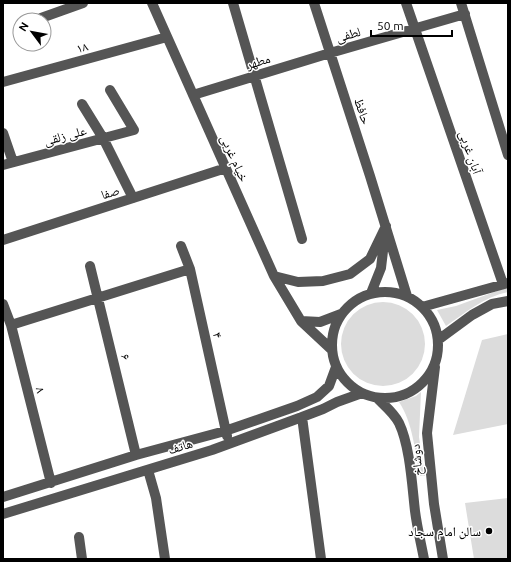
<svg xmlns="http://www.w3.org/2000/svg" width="511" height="562" font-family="Ubuntu,'Noto Naskh Arabic',sans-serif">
  <rect width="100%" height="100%" fill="#fff"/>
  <path fill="#dcdcdc" d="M508,287V292C484,297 465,313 446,326L437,310L456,306Z
    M341 344a42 42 0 1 1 84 0a42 42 0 1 1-84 0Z
    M508,334V424L453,435L482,340Z
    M421,392L419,437L425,476H420C415,452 413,423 399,402L416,396Z
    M508,498V559H474L465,503Z"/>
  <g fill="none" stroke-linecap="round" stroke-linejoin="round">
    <path stroke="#555" stroke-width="10" d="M152,3L274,276L301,321L331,349
      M233,3L302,239
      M314,3L370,176L407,296
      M406,3L503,284
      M461,3L508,155
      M41,18L83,3
      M3,82L167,37
      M193,95L330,53L465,14
      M82,104L103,138L133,198
      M3,133L13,162
      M3,165L134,130L110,90
      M3,240L226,168
      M181,246L190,269L227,436
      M90,266L136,455
      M274,276L298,282L323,281L350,274L370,259L386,226
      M332 345a53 53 0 1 1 106 0a53 53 0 1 1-106 0Z
      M371,293L381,268L385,234
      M3,304L11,325L51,483
      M422,307L508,283
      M301,321L320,322L341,314
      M11,325L190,269
      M438,340L472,315L492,304L508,301
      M435,367L427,433L434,504L443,559
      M377,398C385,406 394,413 399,423C410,446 412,485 415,511C417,527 421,543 424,559
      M302,417L321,559
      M148,470L156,498L165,559
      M3,497L136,455L225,431L297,406L317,397L329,386L336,367
      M3,514L212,450L302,417L323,409L337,402L362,393
      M79,537L82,559"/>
  </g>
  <circle fill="#000" stroke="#fff" stroke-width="1.5" cx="489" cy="531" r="4"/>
  <g text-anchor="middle" stroke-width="3" stroke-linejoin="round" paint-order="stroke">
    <g font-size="13" fill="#000" stroke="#fff">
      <text transform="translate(348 34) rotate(-16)" y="5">لطفی</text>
      <text transform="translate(82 47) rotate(-15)" y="5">۱۸</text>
      <text transform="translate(258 61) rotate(-17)" y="5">مطهر</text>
      <text transform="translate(363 111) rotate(72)" y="5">حافظ</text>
      <text transform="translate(65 135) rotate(-15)" y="5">علی زلقی</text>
      <text transform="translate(471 152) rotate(71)" y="5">آبان غربی</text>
      <text transform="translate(235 158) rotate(66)" y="5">خیام غربی</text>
      <text transform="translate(110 192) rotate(-18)" y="5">صفا</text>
      <text transform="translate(218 335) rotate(78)" y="5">۴</text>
      <text transform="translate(126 357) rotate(76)" y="5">۶</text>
      <text transform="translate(41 390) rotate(76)" y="5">۸</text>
      <text transform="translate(180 446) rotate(-18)" y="5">هاتف</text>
      <text transform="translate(416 460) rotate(-96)" y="5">دوشاخ</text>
    </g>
    <g font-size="13" fill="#000" stroke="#fff" text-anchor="end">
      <text x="481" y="536">سالن امام سجاد</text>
    </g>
  </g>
  <rect width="511" height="562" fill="none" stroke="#000000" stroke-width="8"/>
  <g transform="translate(32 32) rotate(302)"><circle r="19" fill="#ffffff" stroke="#999999"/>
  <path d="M0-3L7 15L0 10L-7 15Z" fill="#000000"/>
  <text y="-6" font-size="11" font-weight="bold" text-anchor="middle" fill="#000000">N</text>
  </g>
  <path d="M371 30v6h81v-6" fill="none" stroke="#000000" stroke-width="2"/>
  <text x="377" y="30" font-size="12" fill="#000000" stroke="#ffffff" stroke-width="3" paint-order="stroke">50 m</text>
</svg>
